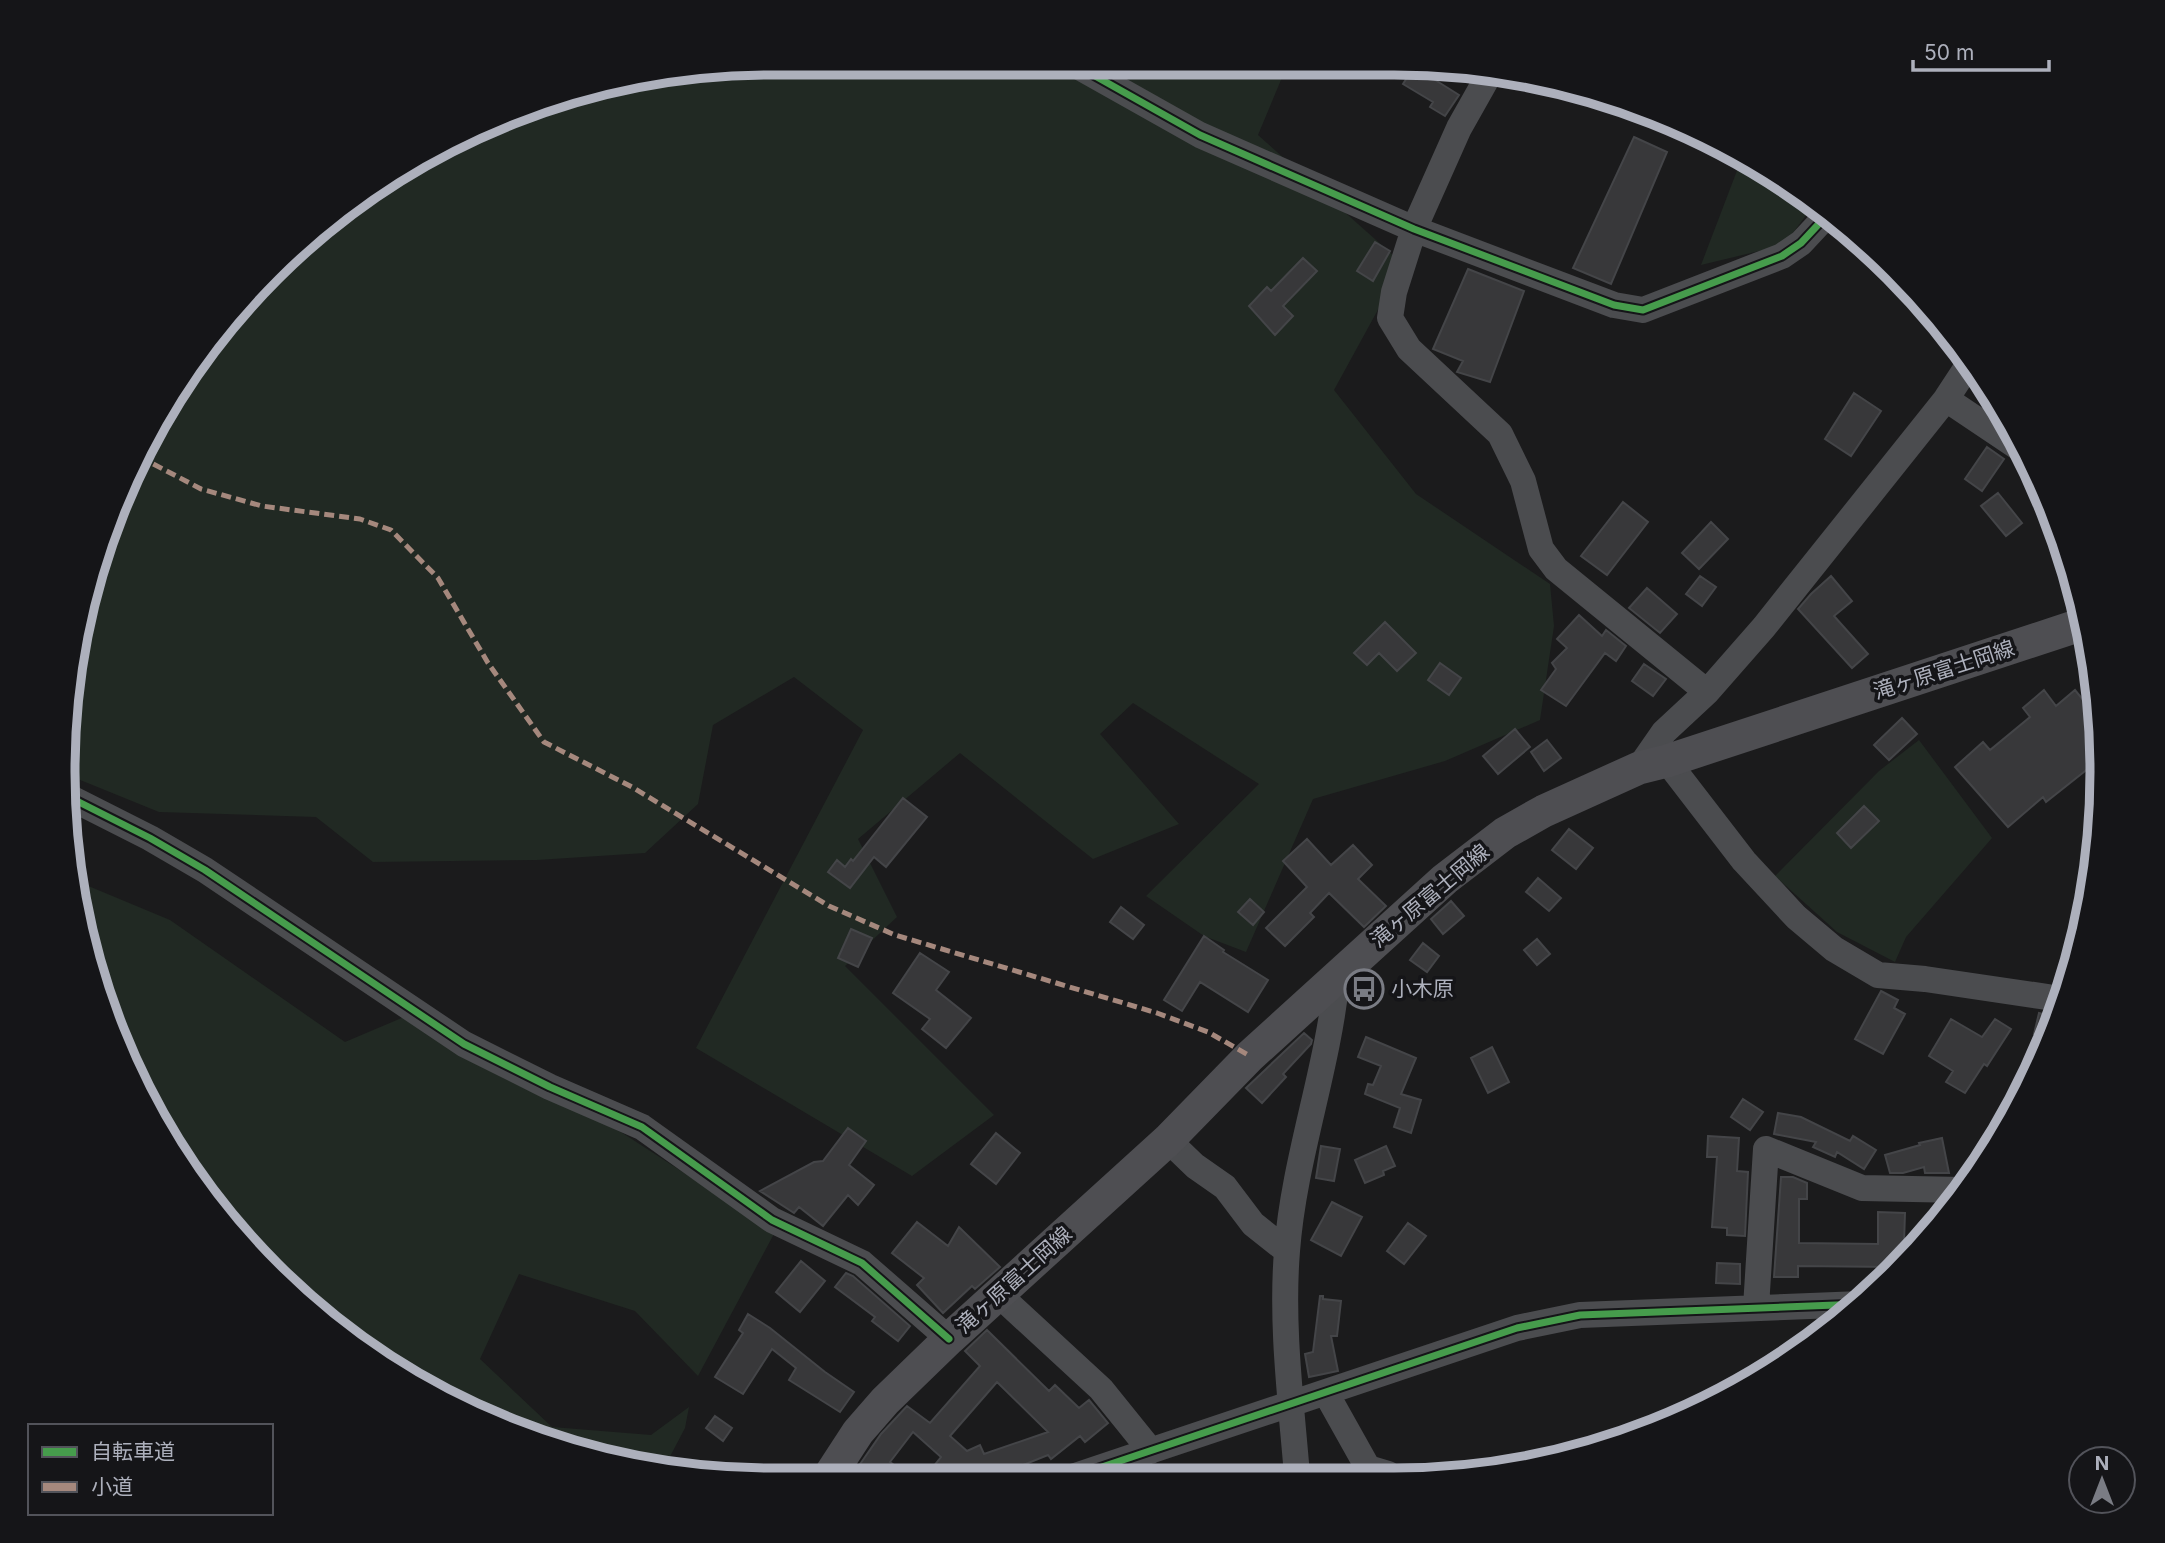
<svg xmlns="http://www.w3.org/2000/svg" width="2165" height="1543" font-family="Inter,'Noto Sans JP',sans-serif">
  <rect width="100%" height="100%" fill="#1b1b1c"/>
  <path fill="#212923" d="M771,63H1288L1258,135L1403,264L1334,390L1416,494L1550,584L1554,626L1540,720L1445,761L1313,799L1246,952L1204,936L1146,896L1259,784L1133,703L1100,734L1179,824L1093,859L960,753L858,839L897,917L845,966L994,1115L912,1176L696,1048L863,730L794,677L713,725L698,804L645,853L537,860L373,862L316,817L159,812L63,773L69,679L117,500L182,378L239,305L378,182L500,117L588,87Z
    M1750,159L1815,203L1784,245L1701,265L1738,168Z
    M1919,740L1992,838L1906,937L1895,962L1837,932L1775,876L1879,771Z
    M74,880L170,920L345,1042L411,1014L624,1134L775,1232L698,1376L635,1311L519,1274L480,1359L552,1427L651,1435L689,1407L685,1428L664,1468L589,1456L459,1407L341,1334L239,1239L136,1084L77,909Z"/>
  <path fill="#38383a" stroke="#444548" stroke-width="2" fill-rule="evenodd" d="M1415,65L1438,67L1432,78L1459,95L1445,116L1430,107L1433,102L1403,84Z
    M1634,137L1667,152L1611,284L1573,268Z
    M1375,242L1390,251L1373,281L1357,271Z
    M1303,258L1317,271L1283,306L1293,316L1275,335L1249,306L1267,287L1271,291Z
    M1468,269L1524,291L1490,382L1457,372L1463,361L1433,349Z
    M1854,393L1881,411L1851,456L1825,439Z
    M1987,447L2004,459L1982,491L1965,479Z
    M1998,493L2022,523L2006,536L1981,506Z
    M1623,502L1648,522L1607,575L1581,556Z
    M1711,522L1728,539L1699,569L1682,553Z
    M1700,576L1716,587L1702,606L1686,594Z
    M1831,576L1852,601L1834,616L1868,654L1852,668L1798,609L1811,594Z
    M1647,588L1677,614L1660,633L1629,608Z
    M1579,615L1602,636L1606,630L1626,646L1616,661L1605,653L1566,706L1541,690L1556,669L1552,663L1567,648L1557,639Z
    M1385,622L1416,653L1397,671L1379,653L1367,665L1354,653Z
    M1440,663L1461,678L1449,695L1428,680Z
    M1644,664L1666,679L1653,696L1632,681Z
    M2044,690L2056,706L2075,690L2097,717L2099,760L2046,802L2043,797L2008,827L1955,767L1983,742L1990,750L2030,717L2023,708Z
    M1902,718L1917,734L1889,760L1874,745Z
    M1515,729L1530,747L1498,774L1483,756Z
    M1547,740L1561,758L1544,771L1531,752Z
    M903,798L927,817L886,867L874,857L850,888L828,872L837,860L845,867L851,859L853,861Z
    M1864,806L1879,821L1851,848L1837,833Z
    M1569,829L1593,848L1576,869L1552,850Z
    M1307,839L1331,865L1353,845L1372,865L1358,879L1386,906L1364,927L1329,893L1310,913L1314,917L1285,946L1266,928L1307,887L1283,861Z
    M1538,878L1561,898L1549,911L1526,892Z
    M1250,899L1264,912L1253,925L1238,912Z
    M1451,901L1464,916L1443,934L1431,919Z
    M1121,907L1144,925L1133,939L1110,922Z
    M851,929L872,938L858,967L838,958Z
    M1204,936L1224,950L1223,952L1268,980L1248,1012L1200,982L1182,1011L1164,1000Z
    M1537,939L1550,954L1537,965L1524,950Z
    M1423,943L1439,956L1427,972L1410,960Z
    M920,953L949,972L936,990L971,1018L946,1048L922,1029L930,1019L893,993Z
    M1881,991L1898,1000L1894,1008L1905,1014L1883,1054L1855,1039Z
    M2039,1013L2054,1017L2047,1037L2034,1034Z
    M1951,1019L1982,1037L1995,1019L2011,1029L1987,1066L1984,1064L1965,1093L1946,1082L1953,1071L1929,1056Z
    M1304,1033L1312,1040L1311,1044L1283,1074L1286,1077L1262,1103L1246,1088Z
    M1366,1037L1416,1058L1401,1094L1421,1100L1411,1133L1394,1127L1400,1108L1365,1094L1368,1084L1373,1085L1381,1066L1358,1057Z
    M1492,1047L1509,1082L1488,1093L1471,1058Z
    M1743,1099L1763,1112L1750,1130L1731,1117Z
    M1778,1113L1801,1117L1850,1141L1853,1136L1876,1150L1864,1169L1837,1152L1835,1157L1813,1147L1816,1142L1774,1134Z
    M848,1128L866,1141L849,1165L874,1185L858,1205L848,1195L823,1226L799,1207L794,1213L760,1191L814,1162L823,1161Z
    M996,1133L1020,1153L996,1184L971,1164Z
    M1708,1136L1739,1138L1737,1171L1748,1172L1745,1236L1727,1235V1228L1712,1227L1717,1157H1707Z
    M1942,1138L1949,1173H1925L1924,1167L1903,1173H1890L1885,1155L1920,1145L1919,1143Z
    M1321,1146L1340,1149L1334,1181L1316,1178Z
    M1386,1146L1395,1166L1383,1171L1384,1175L1365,1183L1355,1160Z
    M1781,1177H1793L1807,1183V1199H1799V1243L1878,1244V1212L1905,1213L1904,1243H1917L1896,1267L1798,1266V1277H1774Z
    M1332,1202L1362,1217L1341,1256L1311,1240Z
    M917,1222L948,1246L959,1227L1000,1267L975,1289L972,1286L943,1313L917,1285L924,1278L892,1253Z
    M1408,1223L1426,1236L1404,1264L1387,1251Z
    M801,1261L825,1281L800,1312L776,1292Z
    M1717,1263L1740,1264V1284L1716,1283Z
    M846,1273L853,1276L910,1326L898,1341L872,1321L875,1317L835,1287Z
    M1320,1296H1323V1299L1341,1301L1337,1336H1331L1338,1371L1309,1377L1305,1354L1313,1352Z
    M748,1314L770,1328L825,1372L854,1392L840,1412L789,1380L796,1368L772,1349L743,1394L715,1377L743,1333L739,1330Z
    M987,1330L1049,1391L1055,1385L1079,1408L1089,1400L1108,1423L1085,1442L1080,1436L1051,1459L1048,1455L993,1477H925L941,1457L913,1432L890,1462L910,1477L866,1478L856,1470L881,1434L907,1406L930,1423L980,1366L965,1351ZM997,1382L1048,1432L984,1454L980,1445L967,1451L950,1436Z
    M715,1416L732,1428L723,1441L706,1428Z"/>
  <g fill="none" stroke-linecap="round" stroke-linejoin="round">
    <path stroke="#4b4c4f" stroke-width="26" d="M1072,63L1200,135L1414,229L1614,305L1643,310L1782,256L1801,243L1829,213
      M1490,73L1459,128L1414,229L1394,292L1390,318L1409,349L1500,434L1523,481L1541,549L1556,569L1707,692
      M1946,399L2022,450
      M1667,761L1744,861L1796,917L1834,949L1878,975L1925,979L2061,999
      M1639,768L1664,732L1707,692L1764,627L1946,399L1969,364
      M65,795L150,838L205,870L464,1044L550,1087L642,1127L772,1220L862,1263L949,1339
      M1168,1140L1195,1166L1225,1187L1253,1224L1287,1251
      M998,1294L1101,1389L1151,1451
      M1756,1307L1766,1149L1862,1188L1963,1190
      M1326,1393L1368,1468L1388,1474
      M1297,1475C1291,1401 1281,1325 1287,1251C1294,1158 1328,1070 1337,977
      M1075,1476L1517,1328L1580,1315L1861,1304"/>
    <path stroke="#4e4e52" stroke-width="33" d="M828,1478L858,1432L885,1401L949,1339L1168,1140L1250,1056L1445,879L1505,833L1544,811L1639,768L1667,761L2083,624"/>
    <path stroke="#a5887d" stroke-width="5" stroke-dasharray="10 5" stroke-linecap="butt" d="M140,457L201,489L262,506L360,519L391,530L438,578L488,663L544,742L632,787L829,906L895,935L1157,1013L1208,1032L1250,1056"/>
    <g stroke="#151518" stroke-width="11">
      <path id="cycleway" d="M1072,63L1200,135L1414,229L1614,305L1643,310L1782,256L1801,243L1829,213
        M65,795L150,838L205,870L464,1044L550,1087L642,1127L772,1220L862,1263L949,1339
        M1075,1476L1517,1328L1580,1315L1861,1304"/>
    </g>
    <use href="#cycleway" stroke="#469c4c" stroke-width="7"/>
  </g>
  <defs>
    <g id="bus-ring" transform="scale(2.0125)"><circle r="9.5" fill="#151518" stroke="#7a7c84" stroke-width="1.5"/><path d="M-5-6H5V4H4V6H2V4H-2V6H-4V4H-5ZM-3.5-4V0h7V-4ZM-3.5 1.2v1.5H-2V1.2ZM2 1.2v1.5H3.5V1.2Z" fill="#7a7c84"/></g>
  </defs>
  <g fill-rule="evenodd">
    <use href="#bus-ring" x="1364" y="989"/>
  </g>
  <g text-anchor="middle" stroke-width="7" stroke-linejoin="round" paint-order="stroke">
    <g font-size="21" fill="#adb0bc" stroke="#151518">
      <text transform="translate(1944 670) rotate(-18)" y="7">滝ヶ原富士岡線</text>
      <text transform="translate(1430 896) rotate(-40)" y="7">滝ヶ原富士岡線</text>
      <text transform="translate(1014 1280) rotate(-42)" y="7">滝ヶ原富士岡線</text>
    </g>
    <g font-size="21" fill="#adb0bc" stroke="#151518" text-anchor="start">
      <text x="1391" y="996">小木原</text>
    </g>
  </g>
  <path d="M0 0H2165V1543H0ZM771 75H1394A696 696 0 0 1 2090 771V772A696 696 0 0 1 1394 1468H771A696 696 0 0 1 75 772V771A696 696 0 0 1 771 75Z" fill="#151518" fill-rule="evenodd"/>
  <path fill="none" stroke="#adb0bc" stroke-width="9" d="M771 75H1394A696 696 0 0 1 2090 771V772A696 696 0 0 1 1394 1468H771A696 696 0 0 1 75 772V771A696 696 0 0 1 771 75Z"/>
  <rect x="28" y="1424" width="245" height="91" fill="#151518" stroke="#52535a" stroke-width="2"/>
  <rect x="42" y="1447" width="35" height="10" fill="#469c4c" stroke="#52535a" stroke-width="2"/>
  <text x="91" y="1459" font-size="21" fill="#adb0bc">自転車道</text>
  <rect x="42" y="1482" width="35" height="10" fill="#a5887d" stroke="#52535a" stroke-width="2"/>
  <text x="91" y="1494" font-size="21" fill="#adb0bc">小道</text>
  <g transform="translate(2102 1480)"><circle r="33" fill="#151518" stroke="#52535a" stroke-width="2"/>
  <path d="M0-5L12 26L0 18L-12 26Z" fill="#7a7c84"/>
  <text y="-10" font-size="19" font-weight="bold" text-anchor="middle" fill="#adb0bc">N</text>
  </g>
  <path d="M1913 60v10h136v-10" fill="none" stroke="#adb0bc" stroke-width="3.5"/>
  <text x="1924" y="60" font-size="21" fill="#adb0bc" stroke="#151518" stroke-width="5" paint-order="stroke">50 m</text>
</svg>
